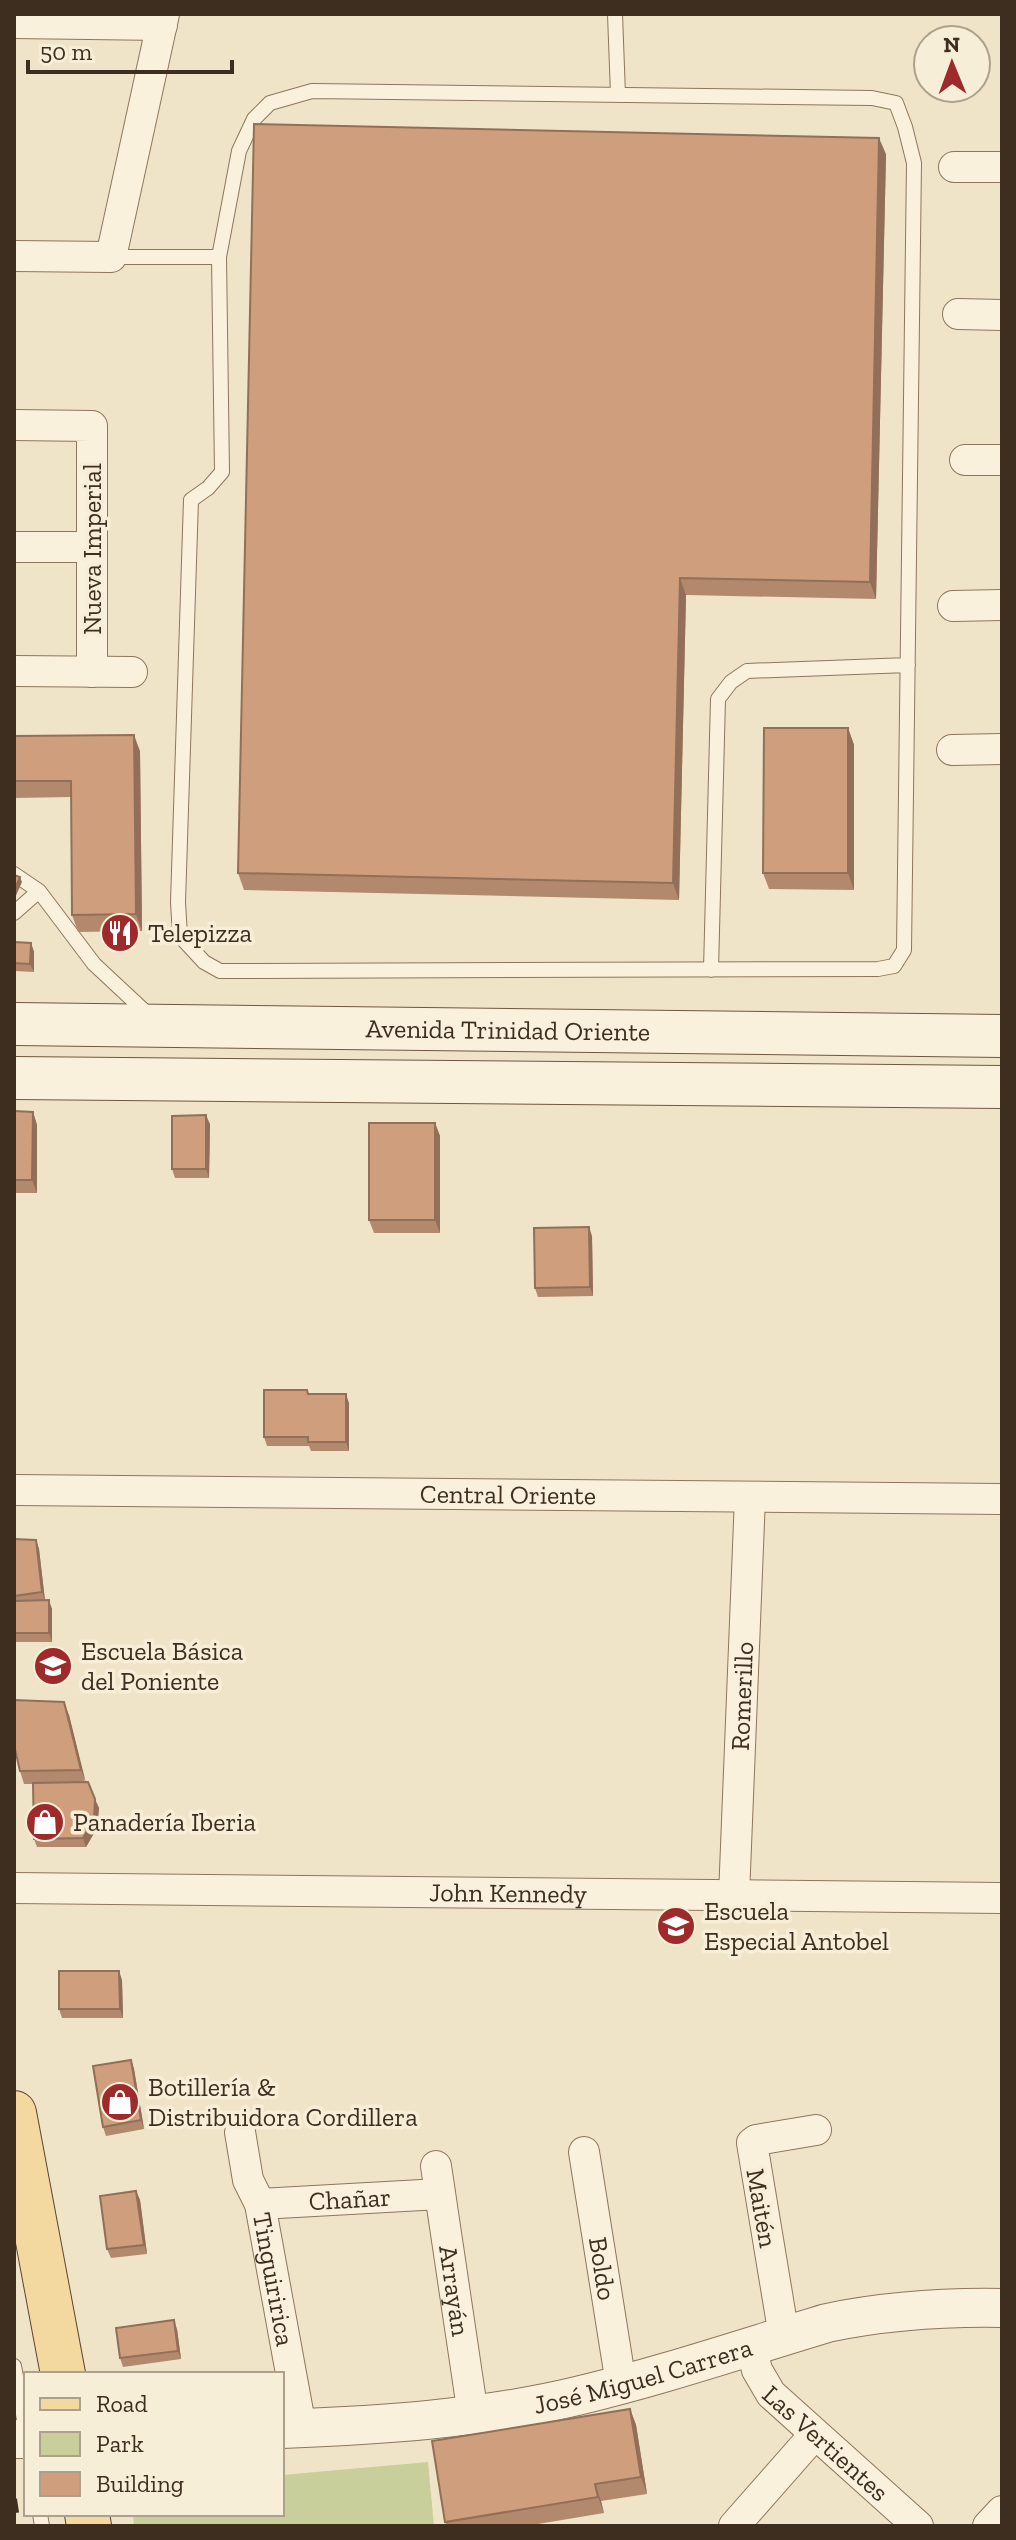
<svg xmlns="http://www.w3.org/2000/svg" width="1016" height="2540" font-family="'Zilla Slab',serif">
  <rect width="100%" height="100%" fill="#f0e4c8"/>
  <path fill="#c9cf9b" d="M428,2462L434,2526H134L133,2514H282V2475Z"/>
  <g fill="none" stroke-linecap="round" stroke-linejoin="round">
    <g stroke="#8d765c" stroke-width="16">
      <path id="service" d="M615,14L618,95
        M312,91L872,98L896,103L905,127L914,163L904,950L894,966L878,969L220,971L204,962L180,936L178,902L191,500L208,488L222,472L219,257L239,151L254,119L270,103Z
        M111,257H219
        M14,874L39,891L94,964L152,1018
        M14,913L39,891
        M711,970L718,699L731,682L747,671L908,665
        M14,2366L26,2430
        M40,2514L42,2526"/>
    </g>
    <g stroke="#8d765c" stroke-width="32">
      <g id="minor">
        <path d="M14,23L162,25"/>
        <path d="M954,167H1002"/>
        <path d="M14,256L111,257L164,14"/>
        <path d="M958,314L1002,315"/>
        <path d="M14,425L92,426V672"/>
        <path d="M965,460H1002"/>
        <path d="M14,547H92"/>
        <path d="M953,606L1002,605"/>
        <path d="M14,671L132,672"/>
        <path d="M952,750L1002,749"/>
        <path id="s1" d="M14,1490L1002,1499"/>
        <path id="s2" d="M14,1888L1002,1898"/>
        <path id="s3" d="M734,1896L750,1497"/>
        <path id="s4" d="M240,2132L248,2180L260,2204L301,2428"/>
        <path id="s5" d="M584,2152L621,2384"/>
        <path id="s6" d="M436,2166L473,2415"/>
        <path id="s7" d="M260,2204L440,2194"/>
        <path d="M784,2336L752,2143L756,2140L816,2130"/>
        <path id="s8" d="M751,2346L757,2370L771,2394L918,2526"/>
        <path d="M734,2526L815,2434"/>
        <path d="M988,2526L1002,2511"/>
      </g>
    </g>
    <g stroke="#8d765c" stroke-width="40">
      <g id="tertiary">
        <path id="s9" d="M282,2429C381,2425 481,2419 577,2396C661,2376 744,2348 827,2323C885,2311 943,2307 1002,2308"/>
        <path d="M14,2439H26"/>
      </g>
    </g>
    <g stroke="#6f573f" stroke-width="44">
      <g id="secondary">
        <path id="s10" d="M14,1024L1002,1036"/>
        <path d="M14,1078L1002,1087"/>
      </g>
    </g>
    <g stroke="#5b4430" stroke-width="46">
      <path id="primary" d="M14,2113L63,2374
        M87,2514L89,2526"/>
    </g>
    <use href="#service" stroke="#faf1dc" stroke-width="14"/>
    <use href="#minor" stroke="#faf1dc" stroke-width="30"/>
    <use href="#tertiary" stroke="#faf1dc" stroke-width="38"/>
    <use href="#secondary" stroke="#faf1dc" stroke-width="42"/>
    <use href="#primary" stroke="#f3d9a0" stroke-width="44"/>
    <path stroke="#3d2e20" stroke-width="6" stroke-dasharray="14 14" stroke-linecap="butt" d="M14,2499L18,2526"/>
  </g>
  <path fill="#b2896c" d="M886,154L876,599L686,595L679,900L244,890L238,873Z
    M848,728L854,745V890L769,889L763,873Z
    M14,736L140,751L142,931L78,932L72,915L71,797L14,798Z
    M14,942L31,943L34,952V972L14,971Z
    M14,1111L33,1112L37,1125V1193H14Z
    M435,1123L440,1136V1233H374L369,1220Z
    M210,1124L209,1178H175L172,1169Z
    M592,1236L593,1296L538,1297L535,1288Z
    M307,1390L309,1394L349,1403V1451H311L309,1446H267L264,1437Z
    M14,1539L36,1540L39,1549L45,1600L52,1609V1642H14Z
    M69,1715L85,1782L99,1808L97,1828L86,1847H37L34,1839L33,1784H24L20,1771Z
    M122,1980L123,2018H62L59,2009Z
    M131,2060L134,2069L144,2129L106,2136L103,2127Z
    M136,2191L140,2200L147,2254L111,2258L107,2249Z
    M177,2329L181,2359L123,2367L120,2358Z
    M630,2409L636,2425L647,2494L601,2501L604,2513L526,2526H447L445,2522Z"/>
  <path fill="#916f58" d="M879,138L886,154L876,599L870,582Z
    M680,578L686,595L679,900L673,883Z
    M848,728L854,745V890L848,873Z
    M134,735L140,751L142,931L136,914Z
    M20,877L22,882L14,900V891Z
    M31,943L34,952V972L30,964Z
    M33,1112L37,1125V1193L32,1180Z
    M206,1115L210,1124L209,1178L206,1169Z
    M435,1123L440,1136V1233L435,1220Z
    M589,1227L592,1236L593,1296L590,1287Z
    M346,1394L349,1403V1451L346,1442Z
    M36,1540L39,1549L45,1601L42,1592Z
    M49,1600L52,1609V1642L49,1633Z
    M64,1702L69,1715L86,1783L81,1770Z
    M95,1799L99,1808L97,1828L86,1847L83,1838Z
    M119,1971L122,1980L123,2018L120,2009Z
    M131,2060L134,2069L144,2129L141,2120Z
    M136,2191L140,2200L147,2254L144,2245Z
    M174,2320L177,2329L181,2359L178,2351Z
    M630,2409L636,2425L647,2494L641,2477Z
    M595,2484L601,2501L604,2513L598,2497Z"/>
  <path fill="#cf9f7d" stroke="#916f58" stroke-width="2" d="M254,124L879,138L870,582L680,578L673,883L238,873Z
    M764,728H848V873H763Z
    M134,735L136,914L72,915L71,781H14V736Z
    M14,875L20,877L14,891Z
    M14,942L31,943L30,964L14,963Z
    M14,1111L33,1112L32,1180H14Z
    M206,1115V1169H172V1116Z
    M369,1123H435V1220H369Z
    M589,1227L590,1287L535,1288L534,1228Z
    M264,1390H307L308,1394H346V1442H308V1437H264Z
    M14,1539L36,1540L42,1592L14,1596Z
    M49,1600V1633H14V1601Z
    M14,1700L64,1702L81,1770L20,1771L14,1745Z
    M88,1782L95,1799L94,1819L83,1838L34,1839L33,1783Z
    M59,1971H119L120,2009H59Z
    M131,2060L141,2120L103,2127L93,2066Z
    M136,2191L144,2245L107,2249L100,2196Z
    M174,2320L178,2351L120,2358L116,2328Z
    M630,2409L641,2477L595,2484L598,2497L445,2522L432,2441Z"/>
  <defs>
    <g id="restaurant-disc" transform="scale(2)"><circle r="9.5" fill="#9e2a2b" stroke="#f7eed8"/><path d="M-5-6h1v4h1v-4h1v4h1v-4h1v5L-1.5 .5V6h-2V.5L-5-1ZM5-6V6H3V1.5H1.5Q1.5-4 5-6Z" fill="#fff"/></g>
    <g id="school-disc" transform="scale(2)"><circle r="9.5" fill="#9e2a2b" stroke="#f7eed8"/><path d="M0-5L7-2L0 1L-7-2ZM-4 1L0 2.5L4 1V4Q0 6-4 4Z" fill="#fff"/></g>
    <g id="shop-disc" transform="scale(2)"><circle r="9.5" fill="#9e2a2b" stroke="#f7eed8"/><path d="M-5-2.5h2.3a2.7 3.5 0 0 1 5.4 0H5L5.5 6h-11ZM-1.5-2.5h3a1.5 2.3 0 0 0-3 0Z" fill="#fff"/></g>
  </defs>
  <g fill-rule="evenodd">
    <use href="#restaurant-disc" x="120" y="933"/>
    <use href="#school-disc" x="53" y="1666"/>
    <use href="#shop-disc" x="45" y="1822"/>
    <use href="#school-disc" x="676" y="1926"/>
    <use href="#shop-disc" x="120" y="2102"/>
  </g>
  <g text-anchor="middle" stroke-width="7" stroke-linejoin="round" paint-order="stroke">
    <g font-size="26" fill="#3d2e20" stroke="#f7eed8">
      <text transform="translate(92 549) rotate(-90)" y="9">Nueva Imperial</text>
      <text dy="9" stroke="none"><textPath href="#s10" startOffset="494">Avenida Trinidad Oriente</textPath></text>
      <text dy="9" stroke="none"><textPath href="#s1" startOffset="494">Central Oriente</textPath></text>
      <text dy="9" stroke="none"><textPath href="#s3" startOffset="200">Romerillo</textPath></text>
      <text dy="9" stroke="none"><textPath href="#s2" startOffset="494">John Kennedy</textPath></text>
      <text dy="9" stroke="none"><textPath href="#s7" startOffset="90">Chañar</textPath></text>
      <text transform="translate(762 2208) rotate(80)" y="9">Maitén</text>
      <text dy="9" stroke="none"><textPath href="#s5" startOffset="118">Boldo</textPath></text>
      <text dy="9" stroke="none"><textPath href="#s4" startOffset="152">Tinguiririca</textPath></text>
      <text dy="9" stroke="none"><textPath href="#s6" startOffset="126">Arrayán</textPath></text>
      <text dy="9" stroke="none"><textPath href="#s9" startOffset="366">José Miguel Carrera</textPath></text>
      <text dy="9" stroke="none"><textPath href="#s8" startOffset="126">Las Vertientes</textPath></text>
    </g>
    <g font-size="26" fill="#3d2e20" stroke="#f7eed8" text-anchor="start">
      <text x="148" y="942">Telepizza</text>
      <text x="81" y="1660">Escuela Básica<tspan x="81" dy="30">del Poniente</tspan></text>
      <text x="73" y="1831">Panadería Iberia</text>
      <text x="704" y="1920">Escuela<tspan x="704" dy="30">Especial Antobel</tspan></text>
      <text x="148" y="2096">Botillería &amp;<tspan x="148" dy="30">Distribuidora Cordillera</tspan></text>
    </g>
  </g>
  <rect width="1016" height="2540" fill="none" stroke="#3d2e20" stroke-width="32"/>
  <rect x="24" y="2372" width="260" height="144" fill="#f7eed8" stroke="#ada18e" stroke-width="2"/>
  <rect x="40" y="2398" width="40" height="12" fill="#f3d9a0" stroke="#ada18e" stroke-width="2"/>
  <text x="96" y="2412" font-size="24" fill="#3d2e20">Road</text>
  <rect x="40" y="2432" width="40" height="24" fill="#c9cf9b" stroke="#ada18e" stroke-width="2"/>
  <text x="96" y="2452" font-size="24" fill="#3d2e20">Park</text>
  <rect x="40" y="2472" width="40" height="24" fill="#cf9f7d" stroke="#ada18e" stroke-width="2"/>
  <text x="96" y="2492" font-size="24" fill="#3d2e20">Building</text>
  <g transform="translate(952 64) rotate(359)"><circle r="38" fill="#f7eed8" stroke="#ada18e" stroke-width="2"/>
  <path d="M0-6L14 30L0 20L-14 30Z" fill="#9e2a2b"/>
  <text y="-12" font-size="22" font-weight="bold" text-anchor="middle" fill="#3d2e20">N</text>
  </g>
  <path d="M28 60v12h204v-12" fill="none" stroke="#3d2e20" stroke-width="4"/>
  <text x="40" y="60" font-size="24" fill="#3d2e20" stroke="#f7eed8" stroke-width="6" paint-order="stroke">50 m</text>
</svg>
